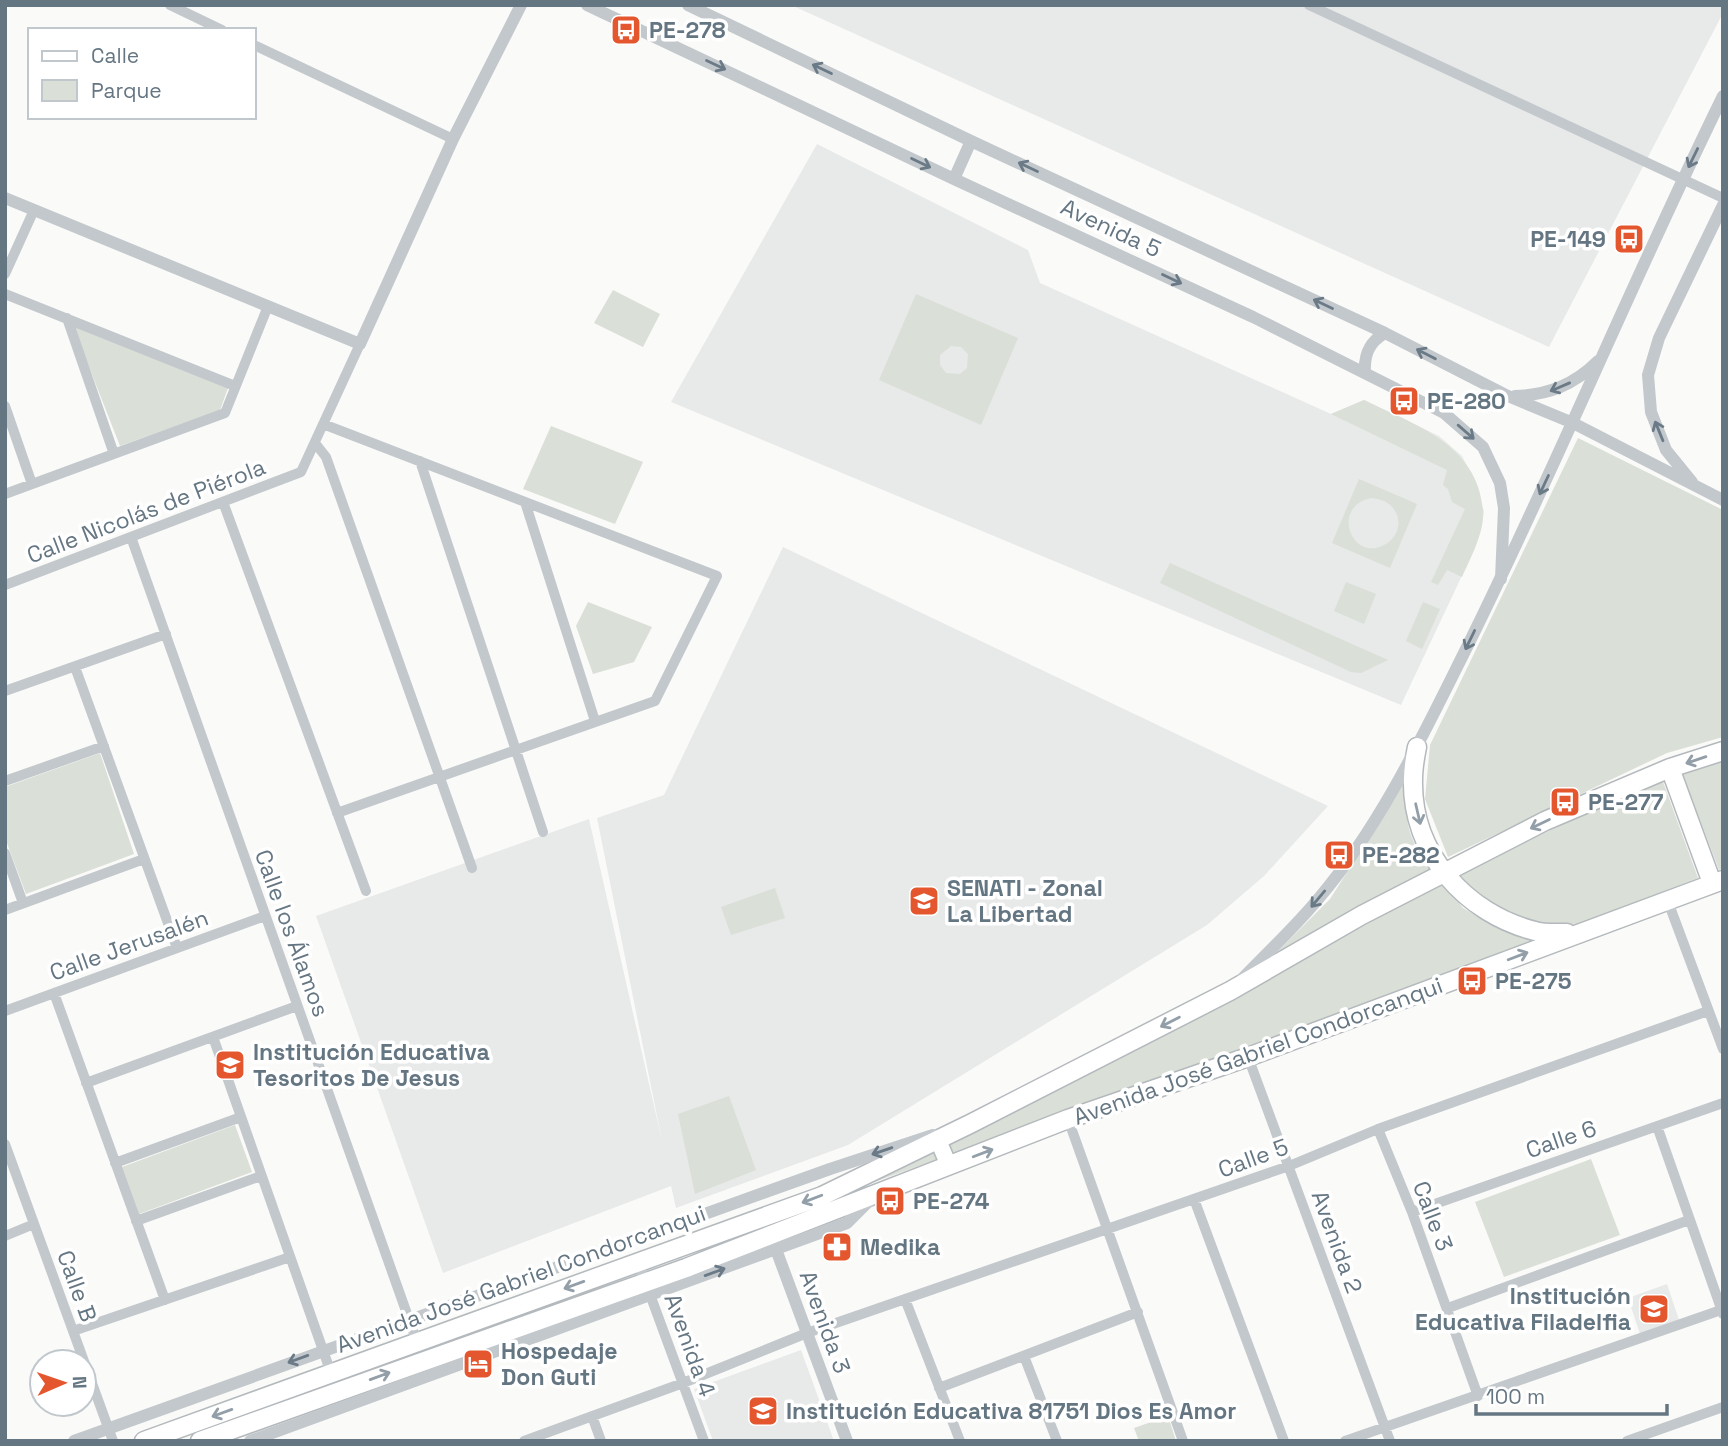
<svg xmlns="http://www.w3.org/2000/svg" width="1728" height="1446" font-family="'Space Grotesk',sans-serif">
  <rect width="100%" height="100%" fill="#fafaf8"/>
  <path fill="#e8e9e9" d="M791,5H1723V13L1549,347Z
    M817,144L1028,250L1040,283L1331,414L1364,400L1439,436L1462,456L1476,483L1484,512L1475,548L1401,705L671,402Z
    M783,547L1328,806L1264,876L1207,925L848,1145L676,1208L671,1186L443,1273L316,916L589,819L662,1141L597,818L664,795Z
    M1667,1284L1679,1320L1640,1334L1628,1298Z
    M801,1350L834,1441H713L694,1389Z"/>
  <path fill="#dadfd7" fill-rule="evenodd" d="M613,290L660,314L643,347L594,323Z
    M916,294L1018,338L981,425L879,380ZM951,346L961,347L968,354L967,368L960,374L946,373L940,365V355Z
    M73,326L228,388L220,410L120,446Z
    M1364,400C1415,425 1478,444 1483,511C1485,531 1470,559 1462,577L1447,570L1438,585L1431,582L1465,509L1452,502L1448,489L1443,485L1447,470L1331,414Z
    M551,426L643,462L615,524L523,489Z
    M1578,438L1723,510V737L1667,753L1448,857L1425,799L1430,745Z
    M1359,479L1417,504L1390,568L1332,543ZM1372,498C1389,499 1403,513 1397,531C1394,538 1389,543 1382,546C1350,560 1331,505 1372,498Z
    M1170,563L1388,660L1361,673L1351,672L1160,583Z
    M1346,582L1376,594L1364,624L1334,611Z
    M588,602L652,627L634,662L593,674L576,626Z
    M1423,602L1440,609L1422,649L1406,641Z
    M100,753L134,854L26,894L5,838V787Z
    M1723,760V869L1719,870L1682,773Z
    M1662,779L1698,878L1576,925L1531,922L1482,898L1455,874Z
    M1405,781C1406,819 1405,838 1432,868L1267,962L1330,899Z
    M1442,882L1463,908L1497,928L1542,939L844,1193L1240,995Z
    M775,888L785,918L731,935L721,907Z
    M729,1096L756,1170L695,1194L678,1114Z
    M235,1125L252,1172L139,1214L122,1167Z
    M1591,1159L1620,1235L1504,1277L1475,1202Z
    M1168,1416L1176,1441H1139L1134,1428Z"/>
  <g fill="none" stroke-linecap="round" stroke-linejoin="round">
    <g stroke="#b5babe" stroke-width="19">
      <path id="primary" d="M938,1140L949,1166"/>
    </g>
    <g stroke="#b4b9bd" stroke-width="21">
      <path id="trunk" d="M1417,747C1415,757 1413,768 1413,779C1411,853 1466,914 1535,931C1545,934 1557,933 1567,933
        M1670,768L1712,883
        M144,1441L822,1196L970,1124L1230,991L1362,915L1545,821L1670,768L1723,751
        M200,1441L686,1268L1068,1119L1248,1057L1723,880"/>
    </g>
    <path stroke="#c3c8cc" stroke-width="10" d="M170,5L222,30
      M1309,5L1723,198
      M254,45L453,139
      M5,274L34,210
      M5,294L235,386
      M67,318L114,454
      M5,406L32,484
      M323,424L717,576L655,701L337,813
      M315,443L326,457L472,868
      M420,461L543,832
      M5,494L225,413L268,306
      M223,502L366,891
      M525,502L595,721
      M131,537L417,1342
      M5,585L301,472L360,344
      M75,667L177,948
      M5,691L166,634
      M5,781L104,746
      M5,853L23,903
      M1667,899L1723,1049
      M5,910L144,859
      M54,993L165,1300
      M5,1011L265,916
      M213,1037L331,1373
      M1248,1057L1390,1441
      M86,1083L297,1006
      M1068,1119L1183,1441
      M1657,1126L1723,1314
      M1378,1129L1412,1212L1478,1396
      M5,1144L113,1441
      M115,1163L241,1117
      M1194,1199L1284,1441
      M1412,1212L1723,1103
      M136,1221L261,1176
      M5,1236L34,1224
      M638,1262L704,1441
      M905,1299L960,1441
      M1448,1308L1689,1220
      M73,1331L290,1257
      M1024,1356L1057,1441
      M939,1388L1138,1312
      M592,1416L601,1441
      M524,1441L683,1383L807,1333L1289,1166L1378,1129L1708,1011
      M1345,1441L1721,1310
      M1627,1441L1723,1407"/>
    <path stroke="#c3c8cc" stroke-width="12" d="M587,5L954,179L1253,317L1444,413L1483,447L1500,483L1504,508L1501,579
      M688,5L971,141L1385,333L1508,396L1573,423L1723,500
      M954,179L971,141
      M5,198L360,344L453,139L521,5
      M1365,372C1364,355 1369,342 1385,333
      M1515,396C1548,395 1574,385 1598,361
      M1692,482L1666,450L1651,412L1648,375L1659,338L1723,205
      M1243,978C1268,952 1296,926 1319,898C1382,824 1426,729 1469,643C1558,463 1634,277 1723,96
      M774,1244L847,1441
      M74,1441L830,1169L933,1135
      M250,1441L847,1223L873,1197"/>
    <use href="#primary" stroke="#fff" stroke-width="16"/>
    <use href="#trunk" stroke="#fff" stroke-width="18"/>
  </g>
  <defs><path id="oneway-shaft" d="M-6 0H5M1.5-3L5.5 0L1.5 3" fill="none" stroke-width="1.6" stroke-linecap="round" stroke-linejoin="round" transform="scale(1.75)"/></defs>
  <g stroke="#6a7a87">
    <use href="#oneway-shaft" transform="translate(716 65) rotate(25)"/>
    <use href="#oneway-shaft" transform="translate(822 69) rotate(-154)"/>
    <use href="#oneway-shaft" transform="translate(1693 158) rotate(116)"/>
    <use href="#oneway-shaft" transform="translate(921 163) rotate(26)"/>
    <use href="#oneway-shaft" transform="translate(1028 167) rotate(-155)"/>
    <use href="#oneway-shaft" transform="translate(1172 279) rotate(25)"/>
    <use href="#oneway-shaft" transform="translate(1323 304) rotate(-155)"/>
    <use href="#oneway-shaft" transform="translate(1426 354) rotate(-153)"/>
    <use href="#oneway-shaft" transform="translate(1560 387) rotate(157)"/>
    <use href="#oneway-shaft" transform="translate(1659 431) rotate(-112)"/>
    <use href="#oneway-shaft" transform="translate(1466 432) rotate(41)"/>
    <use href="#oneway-shaft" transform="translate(1544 485) rotate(115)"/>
    <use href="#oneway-shaft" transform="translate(1470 640) rotate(116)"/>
    <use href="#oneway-shaft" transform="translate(1318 899) rotate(130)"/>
    <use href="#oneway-shaft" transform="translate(882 1151) rotate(161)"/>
    <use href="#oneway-shaft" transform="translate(715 1272) rotate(-20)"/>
    <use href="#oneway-shaft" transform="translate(298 1359) rotate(160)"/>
  </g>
  <g stroke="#939fa8">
    <use href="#oneway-shaft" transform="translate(1696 760) rotate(161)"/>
    <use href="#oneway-shaft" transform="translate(1418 814) rotate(77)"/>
    <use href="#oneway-shaft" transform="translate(1540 824) rotate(154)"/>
    <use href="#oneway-shaft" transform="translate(1518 956) rotate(-21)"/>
    <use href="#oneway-shaft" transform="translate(1170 1022) rotate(153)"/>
    <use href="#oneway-shaft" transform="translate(983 1153) rotate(-21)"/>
    <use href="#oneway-shaft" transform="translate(812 1199) rotate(159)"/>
    <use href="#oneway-shaft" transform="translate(574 1285) rotate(160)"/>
    <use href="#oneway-shaft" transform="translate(380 1376) rotate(-20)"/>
    <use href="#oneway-shaft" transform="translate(222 1413) rotate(160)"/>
  </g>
  <defs>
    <g id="bus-square" transform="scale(1.575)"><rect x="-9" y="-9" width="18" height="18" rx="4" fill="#e4572e" stroke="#fff"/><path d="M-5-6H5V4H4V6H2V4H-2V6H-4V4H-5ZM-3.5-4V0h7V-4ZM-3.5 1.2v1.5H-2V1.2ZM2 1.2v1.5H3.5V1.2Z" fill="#fff"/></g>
    <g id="university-square" transform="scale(1.575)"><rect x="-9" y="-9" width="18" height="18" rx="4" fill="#e4572e" stroke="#fff"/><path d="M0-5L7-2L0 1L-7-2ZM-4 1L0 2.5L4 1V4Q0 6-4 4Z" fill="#fff"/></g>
    <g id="school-square" transform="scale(1.575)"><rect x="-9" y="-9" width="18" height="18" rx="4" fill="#e4572e" stroke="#fff"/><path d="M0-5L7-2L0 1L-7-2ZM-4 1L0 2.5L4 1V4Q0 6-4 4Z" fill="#fff"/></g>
    <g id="pharmacy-square" transform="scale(1.575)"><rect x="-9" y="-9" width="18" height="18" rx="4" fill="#e4572e" stroke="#fff"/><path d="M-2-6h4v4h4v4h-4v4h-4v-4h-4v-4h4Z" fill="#fff"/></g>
    <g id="hotel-square" transform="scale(1.575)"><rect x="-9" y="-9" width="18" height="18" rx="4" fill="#e4572e" stroke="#fff"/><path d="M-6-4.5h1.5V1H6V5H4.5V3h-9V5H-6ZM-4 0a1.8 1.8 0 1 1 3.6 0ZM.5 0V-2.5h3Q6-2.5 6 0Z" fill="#fff"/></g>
  </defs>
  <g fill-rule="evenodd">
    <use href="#bus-square" x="626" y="30"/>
    <use href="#bus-square" x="1629" y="239"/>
    <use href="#bus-square" x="1404" y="401"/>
    <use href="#bus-square" x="1565" y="802"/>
    <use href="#bus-square" x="1339" y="855"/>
    <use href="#university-square" x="924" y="901"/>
    <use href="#bus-square" x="1472" y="981"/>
    <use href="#school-square" x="230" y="1065"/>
    <use href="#bus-square" x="890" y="1201"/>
    <use href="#pharmacy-square" x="837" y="1247"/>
    <use href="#school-square" x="1654" y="1309"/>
    <use href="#hotel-square" x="478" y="1364"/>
    <use href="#school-square" x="763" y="1411"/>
  </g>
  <g text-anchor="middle" stroke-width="7" stroke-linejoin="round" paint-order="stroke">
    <g font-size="23" font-weight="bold" fill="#657683" stroke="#fff" text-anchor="start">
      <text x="649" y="38">PE-278</text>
      <text x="1606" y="247" text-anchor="end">PE-149</text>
      <text x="1427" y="409">PE-280</text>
      <text x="1588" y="810">PE-277</text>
      <text x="1362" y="863">PE-282</text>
      <text x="947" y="896">SENATI - Zonal<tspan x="947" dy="26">La Libertad</tspan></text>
      <text x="1495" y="989">PE-275</text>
      <text x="253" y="1060">Institución Educativa<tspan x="253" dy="26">Tesoritos De Jesus</tspan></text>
      <text x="913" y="1209">PE-274</text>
      <text x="860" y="1255">Medika</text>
      <text x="1631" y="1304" text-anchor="end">Institución<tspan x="1631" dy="26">Educativa Filadelfia</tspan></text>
      <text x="501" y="1359">Hospedaje<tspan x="501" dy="26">Don Guti</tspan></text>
      <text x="786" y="1419">Institución Educativa 81751 Dios Es Amor</text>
    </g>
    <g font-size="23" fill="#657683" stroke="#fff">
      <text transform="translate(1111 228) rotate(25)" y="8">Avenida 5</text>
      <text transform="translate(146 511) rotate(-21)" y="8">Calle Nicolás de Piérola</text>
      <text transform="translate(292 933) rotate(70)" y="8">Calle los Álamos</text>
      <text transform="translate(129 945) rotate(-20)" y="8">Calle Jerusalén</text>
      <text transform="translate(1258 1051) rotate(-20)" y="8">Avenida José Gabriel Condorcanqui</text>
      <text transform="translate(1561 1139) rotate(-19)" y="8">Calle 6</text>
      <text transform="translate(1253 1158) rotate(-20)" y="8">Calle 5</text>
      <text transform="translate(1433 1216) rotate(69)" y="8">Calle 3</text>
      <text transform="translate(1337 1242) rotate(70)" y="8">Avenida 2</text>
      <text transform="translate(521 1279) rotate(-20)" y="8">Avenida José Gabriel Condorcanqui</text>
      <text transform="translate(77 1286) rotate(70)" y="8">Calle B</text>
      <text transform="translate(825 1322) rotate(70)" y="8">Avenida 3</text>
      <text transform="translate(690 1345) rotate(70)" y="8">Avenida 4</text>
    </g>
  </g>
  <rect width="1728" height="1446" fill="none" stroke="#657683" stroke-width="14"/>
  <rect x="28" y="28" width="228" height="91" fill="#ffffff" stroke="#c1c8cd" stroke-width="2"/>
  <rect x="42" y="51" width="35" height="10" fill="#ffffff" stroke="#c1c8cd" stroke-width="2"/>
  <text x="91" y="63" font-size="21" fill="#657683">Calle</text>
  <rect x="42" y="80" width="35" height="21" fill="#dadfd7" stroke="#c1c8cd" stroke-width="2"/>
  <text x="91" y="98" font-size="21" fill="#657683">Parque</text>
  <g transform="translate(63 1383) rotate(88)"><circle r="33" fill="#ffffff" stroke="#c1c8cd" stroke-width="2"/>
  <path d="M0-5L12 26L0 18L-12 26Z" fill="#e4572e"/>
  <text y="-10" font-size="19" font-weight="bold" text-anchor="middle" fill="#657683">N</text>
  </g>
  <path d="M1476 1404v10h191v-10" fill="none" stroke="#657683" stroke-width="3.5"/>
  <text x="1486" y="1404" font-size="21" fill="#657683" stroke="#ffffff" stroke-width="5" paint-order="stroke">100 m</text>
</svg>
